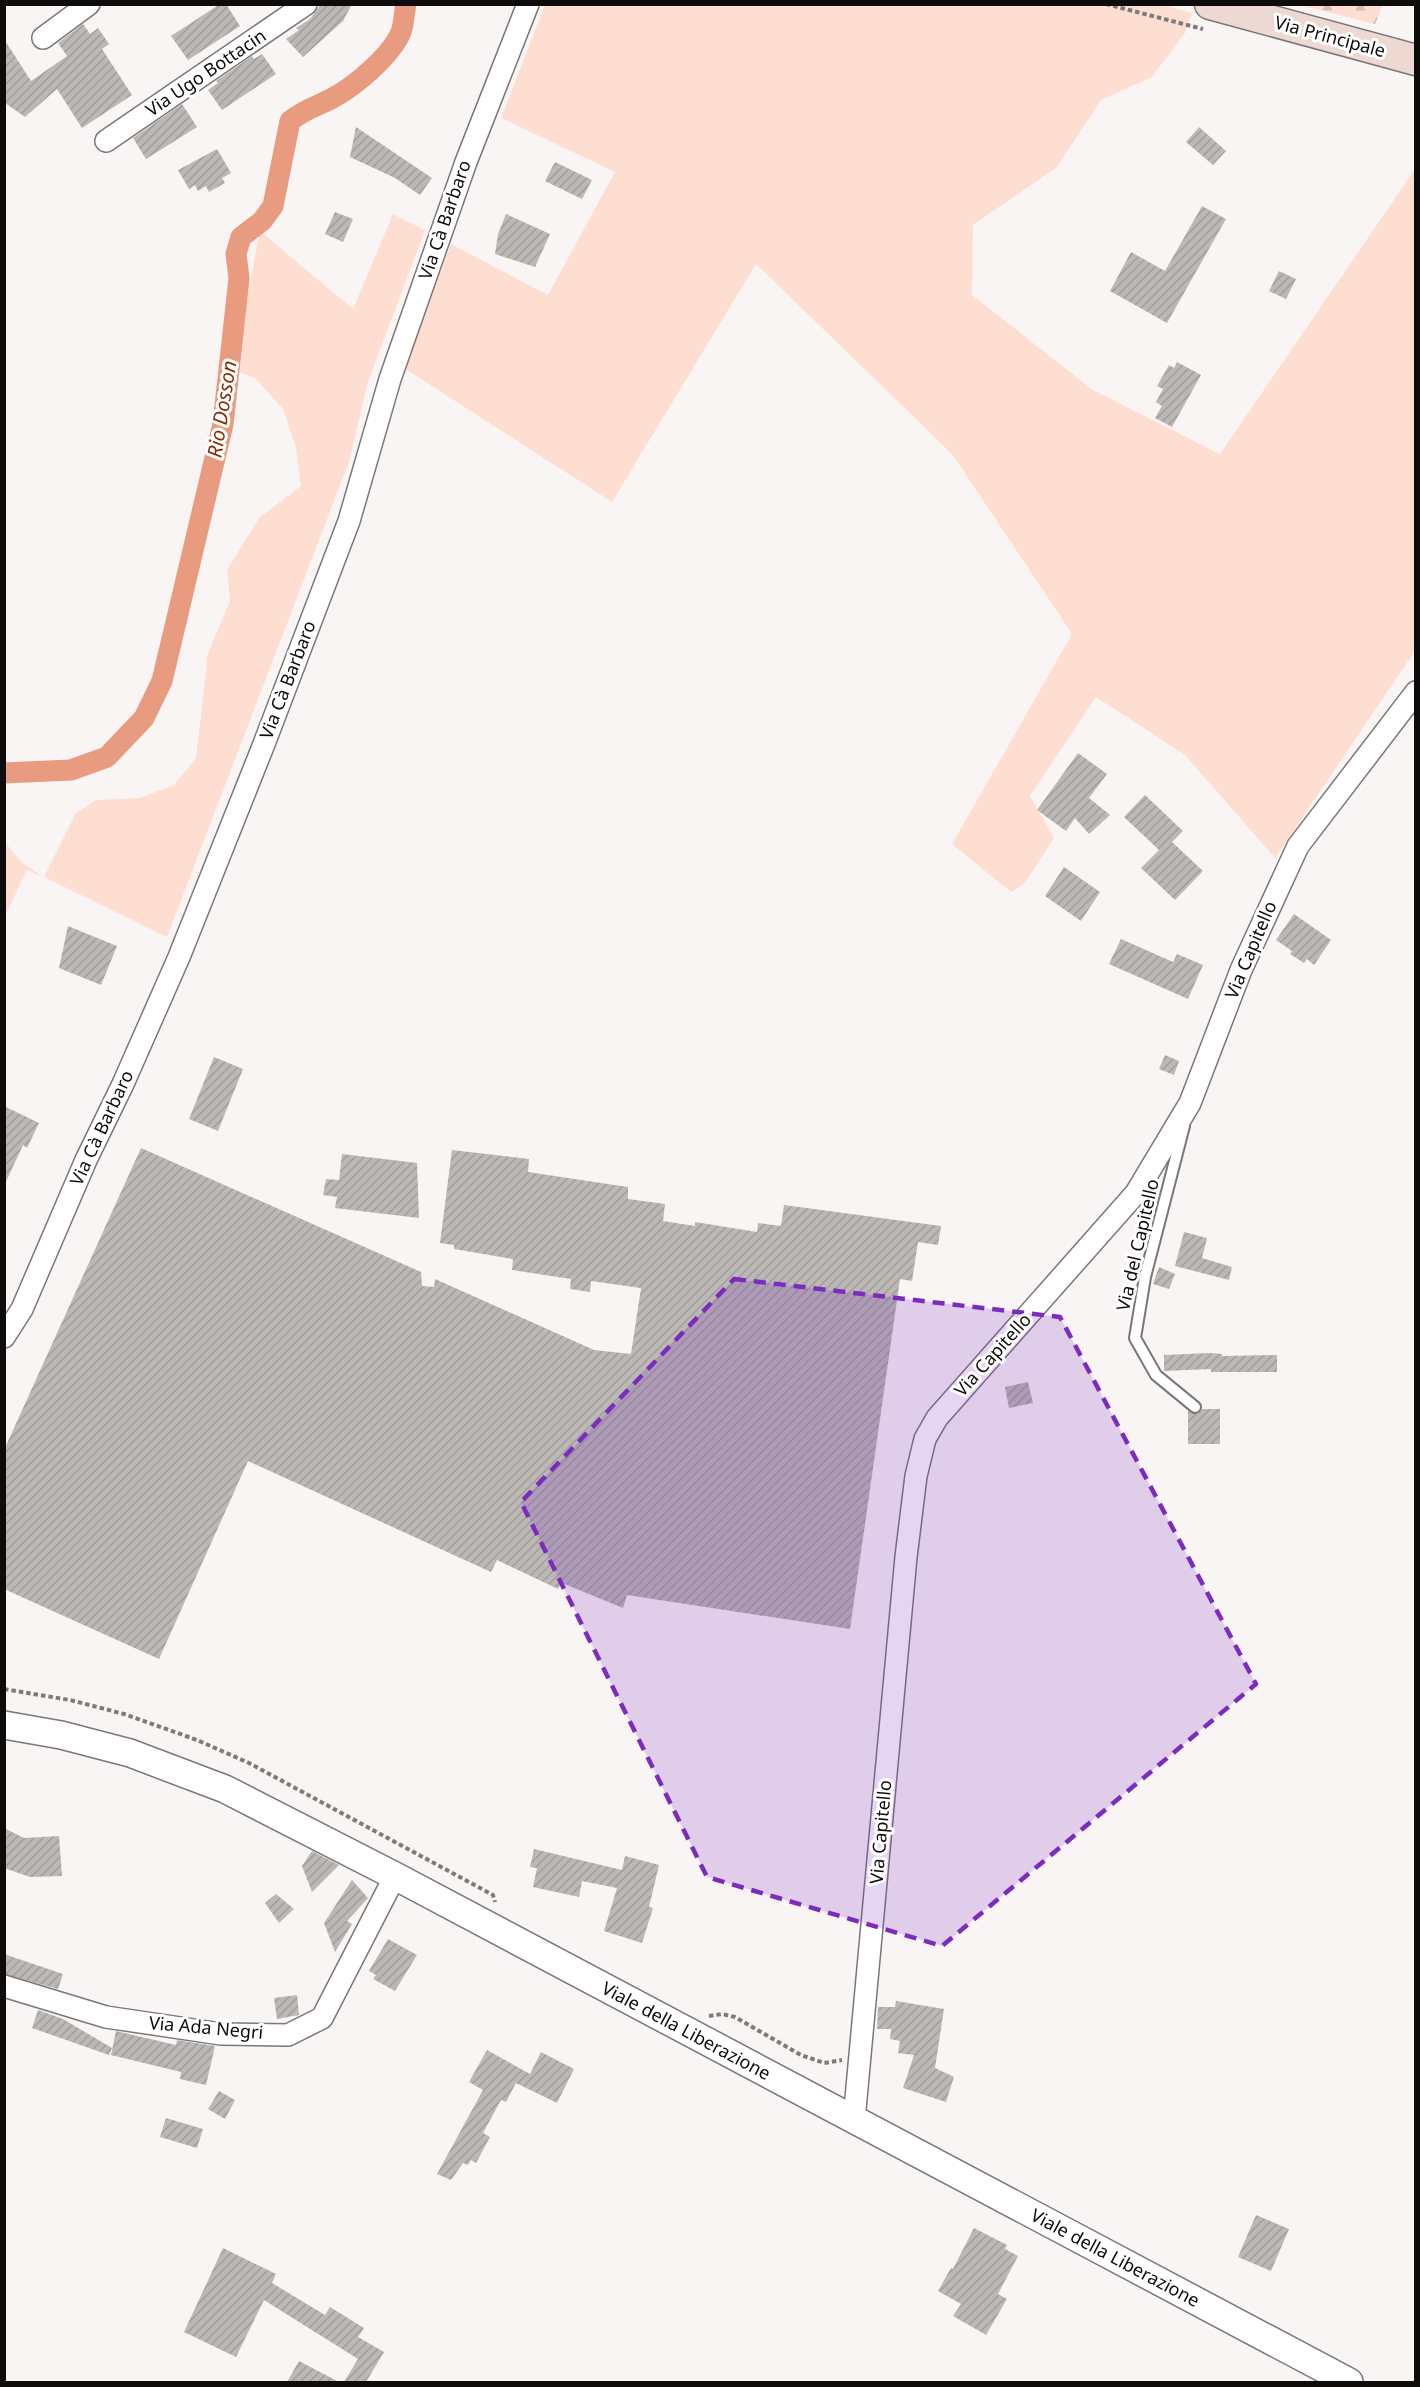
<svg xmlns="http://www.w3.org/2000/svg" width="1420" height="2387" font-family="'Noto Sans',sans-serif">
  <defs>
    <pattern id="forest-firs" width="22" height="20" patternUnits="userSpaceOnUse" patternTransform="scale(1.5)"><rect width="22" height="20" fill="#ffded2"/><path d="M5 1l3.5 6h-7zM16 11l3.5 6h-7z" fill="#d9bdb3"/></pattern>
    <pattern id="building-hatch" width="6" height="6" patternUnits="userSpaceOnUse" patternTransform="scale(1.5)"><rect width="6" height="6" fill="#bbb8b6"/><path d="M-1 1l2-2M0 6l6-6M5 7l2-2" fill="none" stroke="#a09d9b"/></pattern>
  </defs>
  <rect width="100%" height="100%" fill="#f9f5f4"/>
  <path fill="#ffded2" d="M1159,4L1192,13L1185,33L1152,77L1101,100L1056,168L973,225L972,295L1093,390L1220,454L1415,169V651L1275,858L1185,755L1096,697L1030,796L1054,838L1024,884L1011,892L952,844L1072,634L952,454L756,264L612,502L404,368L451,244L548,295L615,172L501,118L545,5Z
    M393,214L425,230L368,382L349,462L167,937L44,877L76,813L96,800L140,798L174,785L196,758L208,653L230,601L227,570L259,518L301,486L296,448L283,409L255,378L233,370L260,231L353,309Z
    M5,842L21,862L43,877L27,870L7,912L4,907Z"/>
  <path fill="url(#forest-firs)" d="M1300,5H1299H1383L1375,24Z"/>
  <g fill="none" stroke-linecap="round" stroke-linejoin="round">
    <path stroke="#e89b7f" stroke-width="21" d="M4,773L71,770L107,757L144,718L162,681L223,424L239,278L236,254L241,237L262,221L273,206L290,121C305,109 315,107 331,99C354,87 391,56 401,32C404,24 404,13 406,4"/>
  </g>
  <path fill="url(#building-hatch)" d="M220,4H226L240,26L188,60L171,36Z
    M321,4H352L343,21L303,57L286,39L299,30L296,28L310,19Z
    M83,24L90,34L98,28L109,44L102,49L132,95L82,128L57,89L25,117L5,103L4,39L31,81L67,56L58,43Z
    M262,54L276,74L222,110L208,90L218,83L216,81L252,56L254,59Z
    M182,104L197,127L146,159L133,138Z
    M356,127L432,178L420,195L395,178L350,157Z
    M1199,127L1226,151L1213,165L1186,142Z
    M217,149L231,173L222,178L225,183L209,192L206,186L198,191L195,185L189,189L178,170Z
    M555,162L592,180L582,199L545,181Z
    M1202,206L1226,219L1167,323L1110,291L1131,252L1165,271Z
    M335,212L353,219L343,242L325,234Z
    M506,214L550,234L535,267L495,254L498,234Z
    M1279,271L1296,279L1286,299L1269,291Z
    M1177,362L1201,375L1172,427L1155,418L1162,406L1156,402L1163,389L1157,386L1169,365L1174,368Z
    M1078,753L1107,774L1089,798L1110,815L1089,834L1075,818L1066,831L1037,810Z
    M1145,795L1183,831L1172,842L1203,871L1175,900L1141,868L1159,850L1124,817Z
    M1064,867L1100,892L1081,921L1045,896Z
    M1294,914L1331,940L1314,965L1307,959L1304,963L1290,954L1292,951L1276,940Z
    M68,926L117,946L101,985L59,968Z
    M1121,939L1173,962L1177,954L1203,965L1188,999L1109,964Z
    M1165,1055L1179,1061L1174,1075L1159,1069Z
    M214,1057L243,1069L218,1131L189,1119Z
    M4,1106L39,1123L27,1148L23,1145L4,1186Z
    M141,1148L421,1272L422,1286L434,1287L435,1279L594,1350L631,1354L641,1288L591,1281L590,1292L570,1289L571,1279L512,1270L513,1259L454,1249V1245L440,1243L452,1150L529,1159L528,1172L628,1187V1199L665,1204L663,1221L695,1226V1222L757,1232L758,1223L781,1226L784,1205L941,1226L938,1245L918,1242L912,1281L900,1279L850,1629L627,1595L623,1608L562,1583L558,1589L497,1560L491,1572L248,1461L159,1659L4,1589V1450Z
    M342,1154L417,1163L419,1218L335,1208L337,1197L323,1195L326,1179L339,1180Z
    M1184,1232L1207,1238L1202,1258L1232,1267L1229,1280L1175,1266Z
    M1159,1267L1175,1274L1169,1289L1153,1284Z
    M1210,1353L1222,1354V1356L1277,1355V1372H1211V1369L1164,1371V1355Z
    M1028,1382L1033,1403L1009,1408L1005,1387Z
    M1202,1409H1220V1444H1188V1411L1197,1414Z
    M4,1828L24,1838L59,1836L62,1876L30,1877L4,1868Z
    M534,1849L622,1870L625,1856L659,1865L649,1907L653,1908L642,1943L604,1931L617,1888L582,1881L579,1897L533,1887L537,1868L530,1867Z
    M312,1851L339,1865L312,1892L302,1866Z
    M352,1880L368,1898L347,1921L352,1924L335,1952L324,1923Z
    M276,1894L294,1909L279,1923L265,1903Z
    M388,1939L417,1955L395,1991L373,1979L376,1975L369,1971Z
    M4,1954L63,1974L58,1989L4,1974Z
    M297,1995L299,2015L277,2019L274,1998Z
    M896,2001L944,2009L935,2068L954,2077L946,2102L903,2088L914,2055L898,2053L900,2041L890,2039L891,2029H877L878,2007H895Z
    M38,2010L63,2019L112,2048L109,2055L32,2028Z
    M116,2031L176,2045L177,2040L215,2046L206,2085L180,2079L181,2072L111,2055Z
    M487,2050L530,2074L541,2052L574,2069L557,2103L516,2083L506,2102L501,2100L483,2133L490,2137L476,2163L471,2160L468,2165L463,2163L451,2180L437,2174L483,2090L469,2082Z
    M219,2091L235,2100L225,2119L208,2109Z
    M166,2118L203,2129L197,2148L160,2137Z
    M1256,2215L1289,2229L1271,2271L1238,2257Z
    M974,2228L1007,2245L1005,2249L1018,2256L998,2294L1007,2299L986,2335L953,2316L961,2304L938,2291L951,2268L953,2269Z
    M223,2248L276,2274L272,2283L325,2315L330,2307L364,2328L358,2337L384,2352L366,2382H344L358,2359L264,2300L236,2357L184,2332Z
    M299,2361L339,2382H287Z"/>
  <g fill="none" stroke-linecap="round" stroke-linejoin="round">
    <g stroke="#7a7776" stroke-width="14">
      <path id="service" d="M1184,1126L1145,1277L1135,1338L1156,1375L1195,1407"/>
    </g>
    <g stroke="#7a7776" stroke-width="24">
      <path id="minor" d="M43,38L89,4
        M106,141L306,4
        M4,1337L22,1309L86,1160L123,1084L179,957L264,744L349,521L390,379L466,162L528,4
        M4,1986L106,2017L221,2034L288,2035L322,2018L395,1876
        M854,2120L906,1557L916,1476L925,1439L937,1418L1136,1193L1190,1103L1241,970L1298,846L1416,692"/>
    </g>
    <g stroke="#7a7776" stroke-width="30">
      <path id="tertiary" d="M4,1725L61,1735L130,1753L225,1789L395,1876L1349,2382"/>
    </g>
    <g stroke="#7a7776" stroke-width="33">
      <path id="secondary" d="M1210,4L1416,60"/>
    </g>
    <path stroke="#7d7b7a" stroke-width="4" stroke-dasharray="4.5 3" stroke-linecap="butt" d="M1106,4L1203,29
      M4,1689L70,1700L124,1714L197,1740L249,1763L493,1895L495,1902
      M709,2016L722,2014L735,2017L801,2055L824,2063L842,2060"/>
    <use href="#service" stroke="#fff" stroke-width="10"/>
    <use href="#minor" stroke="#fff" stroke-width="21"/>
    <use href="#tertiary" stroke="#fff" stroke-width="27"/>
    <use href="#secondary" stroke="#eed9d2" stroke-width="30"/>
  </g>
  <path fill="#7b2cbf" fill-opacity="0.2" stroke="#7b2cbf" stroke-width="4.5" stroke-dasharray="12 8" stroke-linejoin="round" d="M734,1279L1060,1317L1256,1684L942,1946L707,1877L521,1502Z"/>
  <g text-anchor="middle" stroke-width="6" stroke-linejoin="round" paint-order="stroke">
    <g font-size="18" fill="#0d0c0b" stroke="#fff">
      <text transform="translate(1330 37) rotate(15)" y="6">Via Principale</text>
      <text transform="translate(206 73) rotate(-34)" y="6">Via Ugo Bottacin</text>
      <text transform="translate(445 220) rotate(-71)" y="6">Via Cà Barbaro</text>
      <text transform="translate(288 680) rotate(-69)" y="6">Via Cà Barbaro</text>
      <text transform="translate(1251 950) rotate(-67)" y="6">Via Capitello</text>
      <text transform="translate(102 1128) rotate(-65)" y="6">Via Cà Barbaro</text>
      <text transform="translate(1138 1245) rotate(-77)" y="6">Via del Capitello</text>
      <text transform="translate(993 1355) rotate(-48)" y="6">Via Capitello</text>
      <text transform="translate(881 1832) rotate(-85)" y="6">Via Capitello</text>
      <text transform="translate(206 2028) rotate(5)" y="6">Via Ada Negri</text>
      <text transform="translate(686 2031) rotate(28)" y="6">Viale della Liberazione</text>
      <text transform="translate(1115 2258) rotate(28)" y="6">Viale della Liberazione</text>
    </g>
    <g font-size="20" font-style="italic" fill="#872e02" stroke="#fff">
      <text transform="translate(222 409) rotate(-81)" y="7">Rio Dosson</text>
    </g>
  </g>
  <rect width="1420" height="2387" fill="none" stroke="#0d0c0b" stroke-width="12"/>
</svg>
